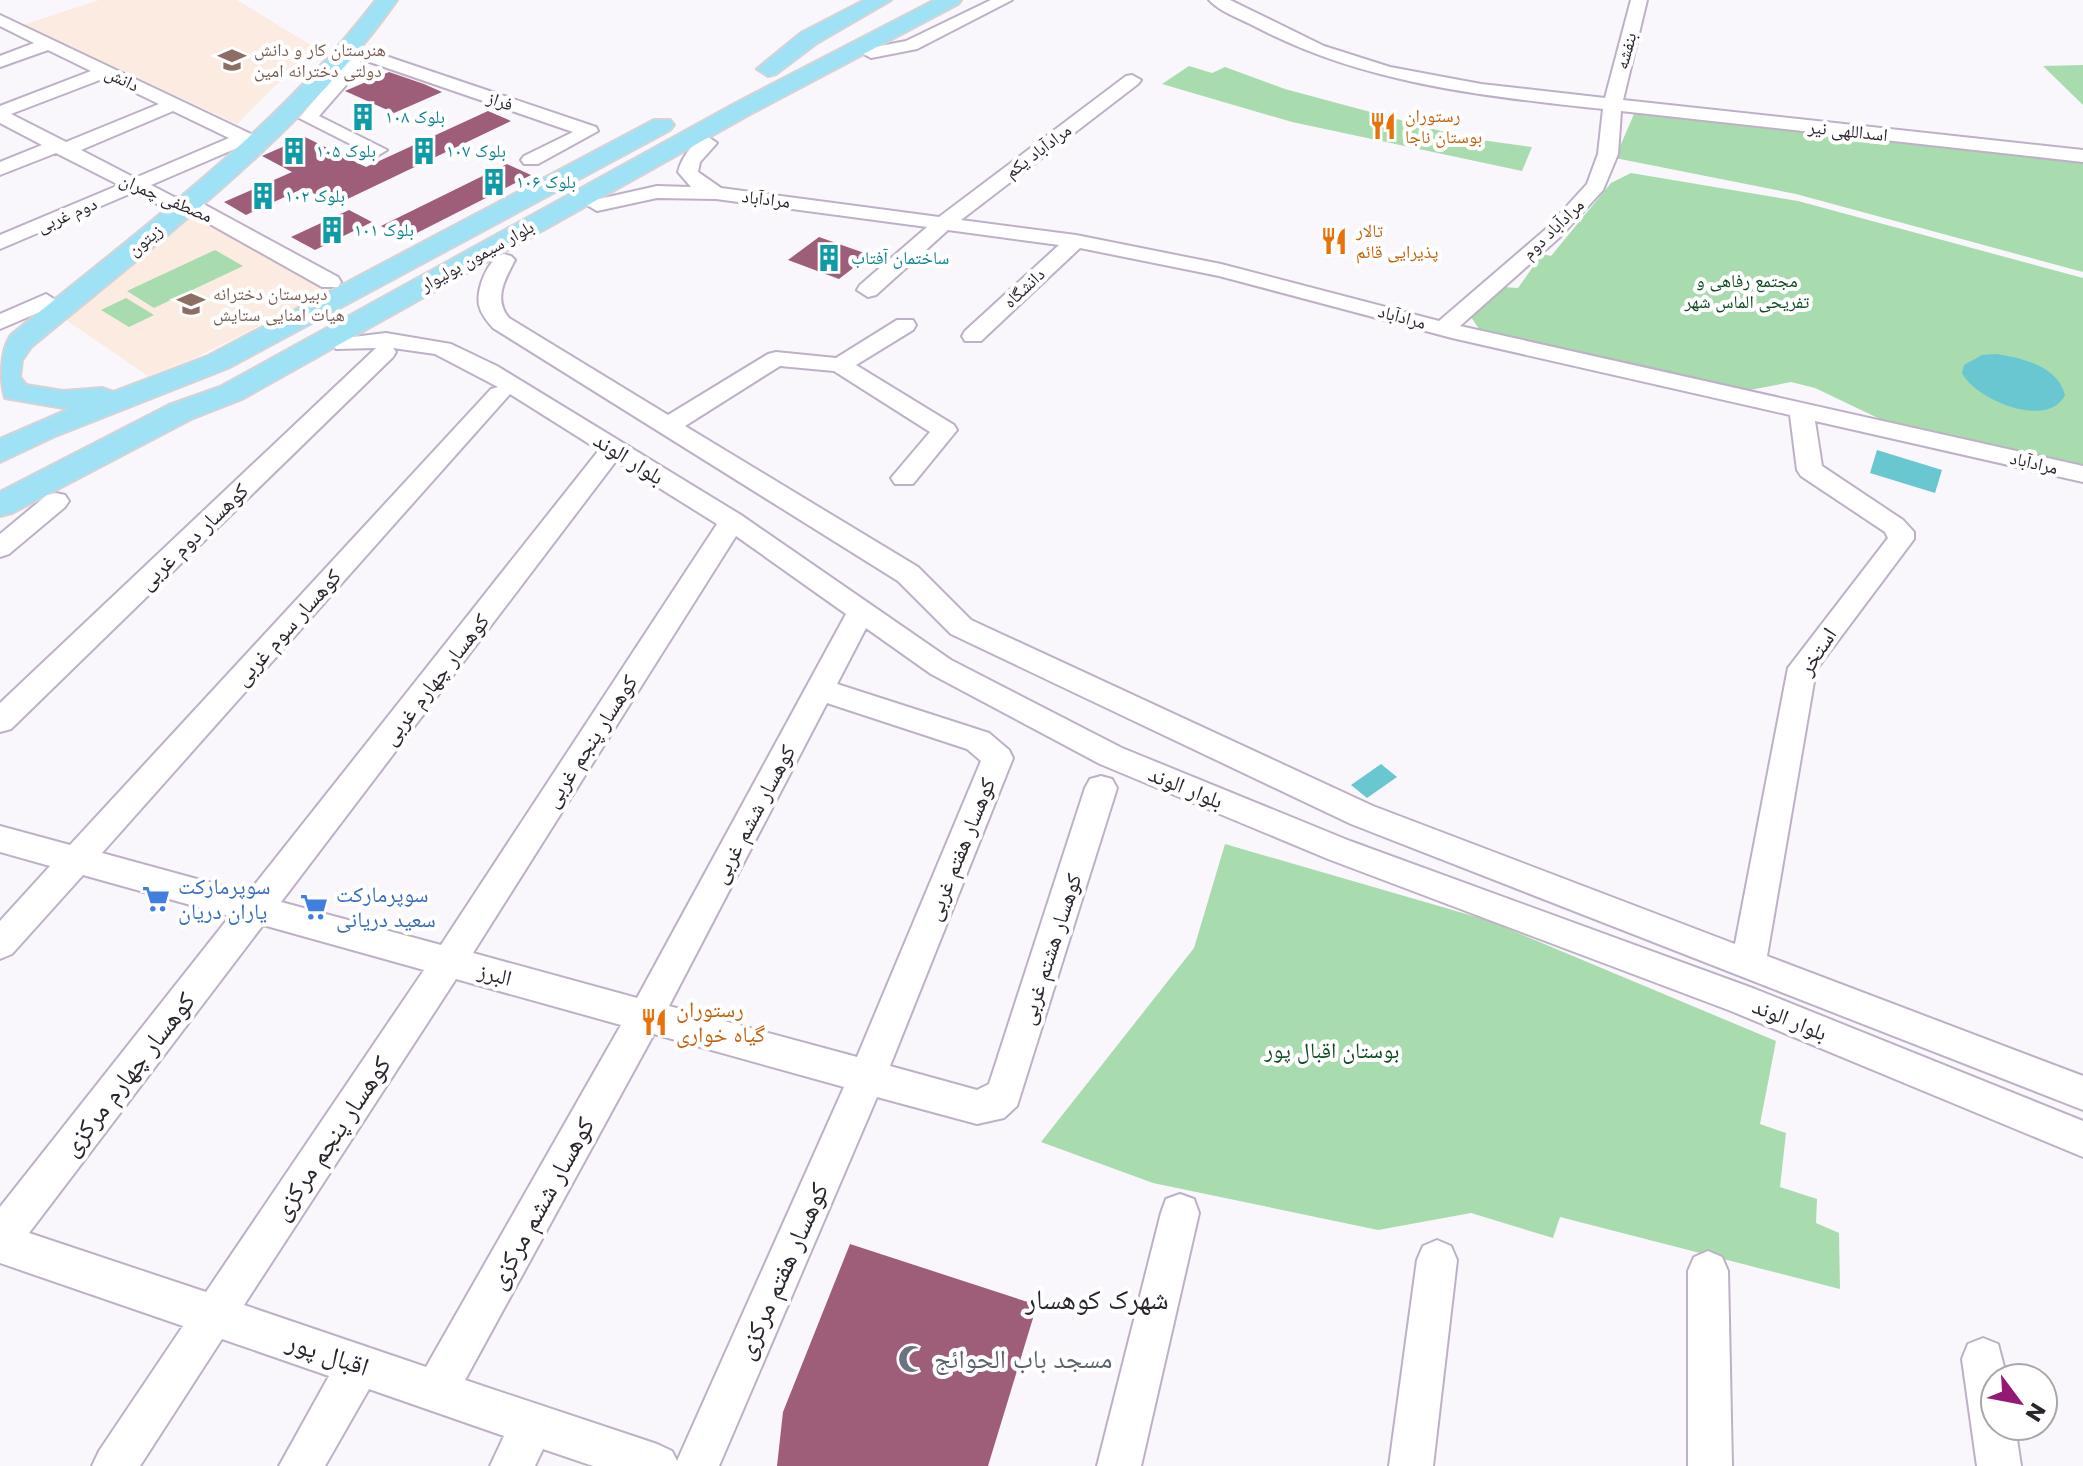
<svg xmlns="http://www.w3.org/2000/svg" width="2083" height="1466" font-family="Poppins,'Noto Naskh Arabic',sans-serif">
  <rect width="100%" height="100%" fill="#faf7fc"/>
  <path fill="#fcebe0" d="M99,0H237L314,47L237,124L23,25Z
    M188,213L329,291L195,358L148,376L63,318Z"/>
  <path fill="#a8dbad" d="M2083,65V105L2043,66Z
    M1189,66L1212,73L1225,67L1285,89L1467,138L1532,147L1522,171L1292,122L1162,84Z
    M1634,114L2083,162V272L1796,194L1615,158Z
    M1631,173L1798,201L2083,278V474L1901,429L1815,388L1791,382L1745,391L1479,329L1471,317L1503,287L1518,288L1542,254L1551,256L1611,183Z
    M215,250L243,266L154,308L127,291Z
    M126,298L154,315L129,327L101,310Z
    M1225,844L1487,920L1776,1041L1760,1124L1786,1133L1780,1187L1817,1199L1816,1223L1839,1233L1840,1289L1560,1217L1553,1238L1471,1213L1378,1230L1153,1183L1041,1142L1194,948Z"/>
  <path fill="#68c7d0" d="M1996,354C2022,358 2058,366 2065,395C2048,430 1976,400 1962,373L1964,365L1982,355Z
    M1877,450L1942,470L1935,493L1870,473Z
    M1381,764L1397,777L1367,798L1351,785Z"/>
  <path fill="#9e5e7a" d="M389,72L424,84L442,92L394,113L345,91Z
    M488,111L511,121L335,205L304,188L246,215L224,202L292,172L262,156L305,137L366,167Z
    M507,164L531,175L405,239L381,226Z
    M349,210L372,222L315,250L291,237Z
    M819,237L870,255L839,279L788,260Z
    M850,1244L1037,1305L988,1466H777L783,1412Z"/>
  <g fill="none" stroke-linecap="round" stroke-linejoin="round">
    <g stroke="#beb0c6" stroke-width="4">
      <path id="minor" d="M991,0H1012L917,49L871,58L862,53L865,49L906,41Z
        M1209,0H1230L1324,46L1390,67L1481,84L1605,98L1631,0H1647L1623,100L2083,150V162L1621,111L1618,154L1603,190L1560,237L1460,326L2083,466V482L1815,421L1822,466L1903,520L1914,532V539L1816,670L1767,956L2083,1076V1110L1351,824L951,634L898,581L493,328C487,321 481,314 479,305C476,289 488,258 504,254L511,256L515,260C505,279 493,299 509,318L668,415L768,354L776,352L836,358L897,320H913L916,325L913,330L856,365L954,425L957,430L913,484H895L891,478L930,432L834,371L780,366L685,426L918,567L971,620L1373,806L1735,944L1788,668L1888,538L1885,532L1801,476L1797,470L1790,415L1452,338L1219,276L1080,248L981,341H965L962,336L965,331L1059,245L948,230L876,295L868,297L857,290L860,285L927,227L716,199L657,198L597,211L587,205L590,201L657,186L691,187L678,172C682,157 693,141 708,137L717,143L700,162L698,172L721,188L939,217L1126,76L1132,75L1141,80L1138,84L961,220L1076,235L1221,264L1439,321L1546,229L1587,184L1598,154L1603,109C1484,96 1364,84 1256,27C1241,19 1220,12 1209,0Z
        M0,15L251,134L253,138L251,142L151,185L174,197L196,200L338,277L341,282L338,287H322L185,210L163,207L134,192L0,249V235L119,185L56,153L0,175V162L42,145L0,123V106L91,71L48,50L0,67V56L34,43L0,26ZM105,78L159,104L66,142L11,114ZM173,111L229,138L135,178L81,150Z
        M350,44L596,127L598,131L538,164H524L521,160L524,156L573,132L361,59L360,69L319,116L387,150L377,156L370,154L299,118L345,64L341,49Z
        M46,294L57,301L54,306L0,329V314Z
        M386,333L451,344L497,366L741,515L951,660L1122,748L1350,841L1755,989L2083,1121V1157L1731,1011L1328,859L1100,764L931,674L866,628L837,684L989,733L1009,750L1013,758L890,1066L977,1090L989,1084L1085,788L1090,779L1101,776L1112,779L1117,788L1017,1106L1004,1118L977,1124L877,1097L719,1466H593L543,1449L535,1466H490L504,1436L369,1389L325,1466H279L329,1376L222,1339L140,1466H92L99,1451L183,1326L0,1263V1207L230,916L83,875L12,954L0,959V921L50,866L0,852V826L70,845L491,389L498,387L435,354L393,348L396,352L393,357L11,729L0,732V703L376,348L336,349L333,344L336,339ZM510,394L599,450L248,893L102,853ZM616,461L717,524L441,945L281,902ZM736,536L846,614L637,998L473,953ZM827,703L967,749L981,761L857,1057L669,1006ZM263,925L424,970L206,1292L29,1233ZM456,979L621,1025L426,1367L244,1305ZM654,1034L844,1087L677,1461L672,1451L657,1444L465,1380Z
        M56,493L65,495L69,501L65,507L9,554L0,557V534L47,495Z
        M1180,1194L1194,1199L1199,1213L1141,1466H1097L1161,1213L1166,1199Z
        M1437,1240L1451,1246L1457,1260L1433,1466H1389L1417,1260L1423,1246Z
        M1708,1251L1722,1257L1728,1271L1732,1466H1688V1271L1694,1257Z
        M1983,1338L1998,1344L2007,1378H1995V1426H2015L2021,1466H1977L1962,1359L1968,1344Z"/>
    </g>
    <g stroke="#d4d3d5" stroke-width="4">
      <path id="major" d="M376,0H397C304,133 156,243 31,347L22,360L20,377L26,385L63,391L102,388L113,392L208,356L654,120H670L674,125L670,130L228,368L53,437L0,462V439L69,409L5,398C0,381 0,351 11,335C138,231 276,131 376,0Z
        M865,0H891L817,43L776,74L768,76L757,69L801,33Z
        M935,0H961L958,4L752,113L242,399L191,419L12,513L0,516V492L169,405L220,387L736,103Z"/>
    </g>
    <use href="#minor" fill="#fff" fill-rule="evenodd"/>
    <use href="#major" fill="#a0e2f5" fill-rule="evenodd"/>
  </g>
  <defs>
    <g id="school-bare" transform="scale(2.16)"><path d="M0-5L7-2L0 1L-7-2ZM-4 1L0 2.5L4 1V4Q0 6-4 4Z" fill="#8d6e63" stroke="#fff" stroke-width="2.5" paint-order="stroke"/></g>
    <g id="building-bare" transform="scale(2.16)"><path d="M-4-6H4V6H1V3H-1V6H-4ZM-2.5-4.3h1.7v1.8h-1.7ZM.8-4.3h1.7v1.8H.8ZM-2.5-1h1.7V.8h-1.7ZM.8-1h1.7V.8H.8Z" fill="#0f9aa8" stroke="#fff" stroke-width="2.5" paint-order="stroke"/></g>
    <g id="restaurant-bare" transform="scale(2.16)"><path d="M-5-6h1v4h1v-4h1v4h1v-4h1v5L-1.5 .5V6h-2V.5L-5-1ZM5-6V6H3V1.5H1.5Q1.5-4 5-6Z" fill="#e8710a" stroke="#fff" stroke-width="2.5" paint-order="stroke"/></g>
    <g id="supermarket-bare" transform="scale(2.16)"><path d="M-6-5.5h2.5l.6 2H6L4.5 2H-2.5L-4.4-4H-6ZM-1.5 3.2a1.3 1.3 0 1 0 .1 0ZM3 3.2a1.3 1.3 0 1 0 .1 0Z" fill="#3f7fe0" stroke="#fff" stroke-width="2.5" paint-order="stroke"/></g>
    <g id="mosque-bare" transform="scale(2.16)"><path d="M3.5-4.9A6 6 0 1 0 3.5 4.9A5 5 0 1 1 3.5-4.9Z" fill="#6b7280" stroke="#fff" stroke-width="2.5" paint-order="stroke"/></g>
  </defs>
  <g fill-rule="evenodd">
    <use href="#school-bare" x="232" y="60"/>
    <use href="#building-bare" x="363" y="117"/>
    <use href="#restaurant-bare" x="1383" y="126"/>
    <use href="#building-bare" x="294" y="151"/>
    <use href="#building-bare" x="424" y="151"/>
    <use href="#building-bare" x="494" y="182"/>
    <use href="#building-bare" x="263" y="196"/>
    <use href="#building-bare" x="332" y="230"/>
    <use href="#restaurant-bare" x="1334" y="241"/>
    <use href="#building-bare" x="829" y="258"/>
    <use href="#school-bare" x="191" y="304"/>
    <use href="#supermarket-bare" x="156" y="899"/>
    <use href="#supermarket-bare" x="314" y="907"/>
    <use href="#restaurant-bare" x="654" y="1022"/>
    <use href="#mosque-bare" x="912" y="1359"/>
  </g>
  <g text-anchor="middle" stroke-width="8" stroke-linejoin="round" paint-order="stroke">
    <g font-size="18" fill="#785e54" stroke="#fff" text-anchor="start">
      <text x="254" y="56">هنرستان کار و دانش<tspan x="254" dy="21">دولتی دخترانه امین</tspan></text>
      <text x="213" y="300">دبیرستان دخترانه<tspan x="213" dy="21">هیات امنایی ستایش</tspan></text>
    </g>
    <g font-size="18" fill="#2a242d" stroke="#fff">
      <text transform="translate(1626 51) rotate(-75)" y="6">بنفشه</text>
      <text transform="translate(122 79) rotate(26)" y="6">دانش</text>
      <text transform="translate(500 101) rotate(19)" y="6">فراز</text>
      <text transform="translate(1848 131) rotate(6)" y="6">اسداللهی نیر</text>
      <text transform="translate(1038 151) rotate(-37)" y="6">مرادآباد یکم</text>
      <text transform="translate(166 198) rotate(23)" y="6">مصطفی چمران</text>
      <text transform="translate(766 199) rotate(7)" y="6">مرادآباد</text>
      <text transform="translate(67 215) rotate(-23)" y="6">دوم غربی</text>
      <text transform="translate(1553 229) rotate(-44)" y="6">مرادآباد دوم</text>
      <text transform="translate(145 240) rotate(-39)" y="6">زیتون</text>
      <text transform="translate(477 256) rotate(-29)" y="6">بلوار سیمون بولیوار</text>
      <text transform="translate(1024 288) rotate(-43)" y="6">دانشگاه</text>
      <text transform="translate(1402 317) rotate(15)" y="6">مرادآباد</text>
      <text transform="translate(2034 463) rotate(13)" y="6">مرادآباد</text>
    </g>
    <g font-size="18" fill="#c56008" stroke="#fff" text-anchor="start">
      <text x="1405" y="122">رستوران<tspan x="1405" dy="21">بوستان ناجا</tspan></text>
      <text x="1356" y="237">تالار<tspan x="1356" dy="21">پذیرایی قائم</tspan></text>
    </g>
    <g font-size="18" fill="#0d838f" stroke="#fff" text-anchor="start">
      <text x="385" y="123">بلوک ۱۰۸</text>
      <text x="316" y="157">بلوک ۱۰۵</text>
      <text x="446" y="157">بلوک ۱۰۷</text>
      <text x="516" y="188">بلوک ۱۰۶</text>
      <text x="285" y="202">بلوک ۱۰۲</text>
      <text x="354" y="236">بلوک ۱۰۱</text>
      <text x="851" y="264">ساختمان آفتاب</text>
    </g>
    <g font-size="18" fill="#0b4a1d" stroke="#fff">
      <text x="1747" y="287">مجتمع رفاهی و<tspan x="1747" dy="21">تفریحی الماس شهر</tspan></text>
    </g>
    <g font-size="22" fill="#2a242d" stroke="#fff">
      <text transform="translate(629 458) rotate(32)" y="8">بلوار الوند</text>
      <text transform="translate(193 536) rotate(-44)" y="8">کوهسار دوم غربی</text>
      <text transform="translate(287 627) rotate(-48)" y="8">کوهسار سوم غربی</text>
      <text transform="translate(1817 651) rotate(-57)" y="8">استخر</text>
      <text transform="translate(435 679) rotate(-52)" y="8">کوهسار چهارم غربی</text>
      <text transform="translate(590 741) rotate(-57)" y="8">کوهسار پنجم غربی</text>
      <text transform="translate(1186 787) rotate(22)" y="8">بلوار الوند</text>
      <text transform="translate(753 814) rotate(-62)" y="8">کوهسار ششم غربی</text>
      <text transform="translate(960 849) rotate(-68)" y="8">کوهسار هفتم غربی</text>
      <text transform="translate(1050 949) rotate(-72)" y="8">کوهسار هشتم غربی</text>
      <text transform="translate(495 974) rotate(15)" y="8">البرز</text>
      <text transform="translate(1790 1019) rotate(22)" y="8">بلوار الوند</text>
    </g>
    <g font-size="22" fill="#366cbe" stroke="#fff" text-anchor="start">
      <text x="178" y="894">سوپرمارکت<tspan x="178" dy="25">یاران دریان</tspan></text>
      <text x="336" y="902">سوپرمارکت<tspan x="336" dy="25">سعید دریانی</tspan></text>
    </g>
    <g font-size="22" fill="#c56008" stroke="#fff" text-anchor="start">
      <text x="676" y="1017">رستوران<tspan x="676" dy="25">گیاه خواری</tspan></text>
    </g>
    <g font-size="22" fill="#0b4a1d" stroke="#fff">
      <text x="1332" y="1058">بوستان اقبال پور</text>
    </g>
    <g font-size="26" fill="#2a242d" stroke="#fff">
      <text transform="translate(128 1074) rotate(-52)" y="9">کوهسار چهارم مرکزی</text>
      <text transform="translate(331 1138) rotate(-56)" y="9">کوهسار پنجم مرکزی</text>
      <text transform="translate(541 1203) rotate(-61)" y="9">کوهسار ششم مرکزی</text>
      <text transform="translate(782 1271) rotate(-66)" y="9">کوهسار هفتم مرکزی</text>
      <text transform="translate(328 1354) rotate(19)" y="9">اقبال پور</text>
    </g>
    <g font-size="26" fill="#5b616d" stroke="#fff" text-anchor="start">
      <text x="934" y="1368">مسجد باب الحوائج</text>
    </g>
    <g font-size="28" fill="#2a242d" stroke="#fff">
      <text x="1097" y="1309">شهرک کوهسار</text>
    </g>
  </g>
  <g transform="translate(2019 1402) rotate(122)"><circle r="38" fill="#ffffff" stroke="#aaa7ab" stroke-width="2"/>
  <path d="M0-6L14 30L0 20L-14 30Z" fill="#941974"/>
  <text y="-12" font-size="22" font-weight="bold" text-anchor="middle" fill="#2a242d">N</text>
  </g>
</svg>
